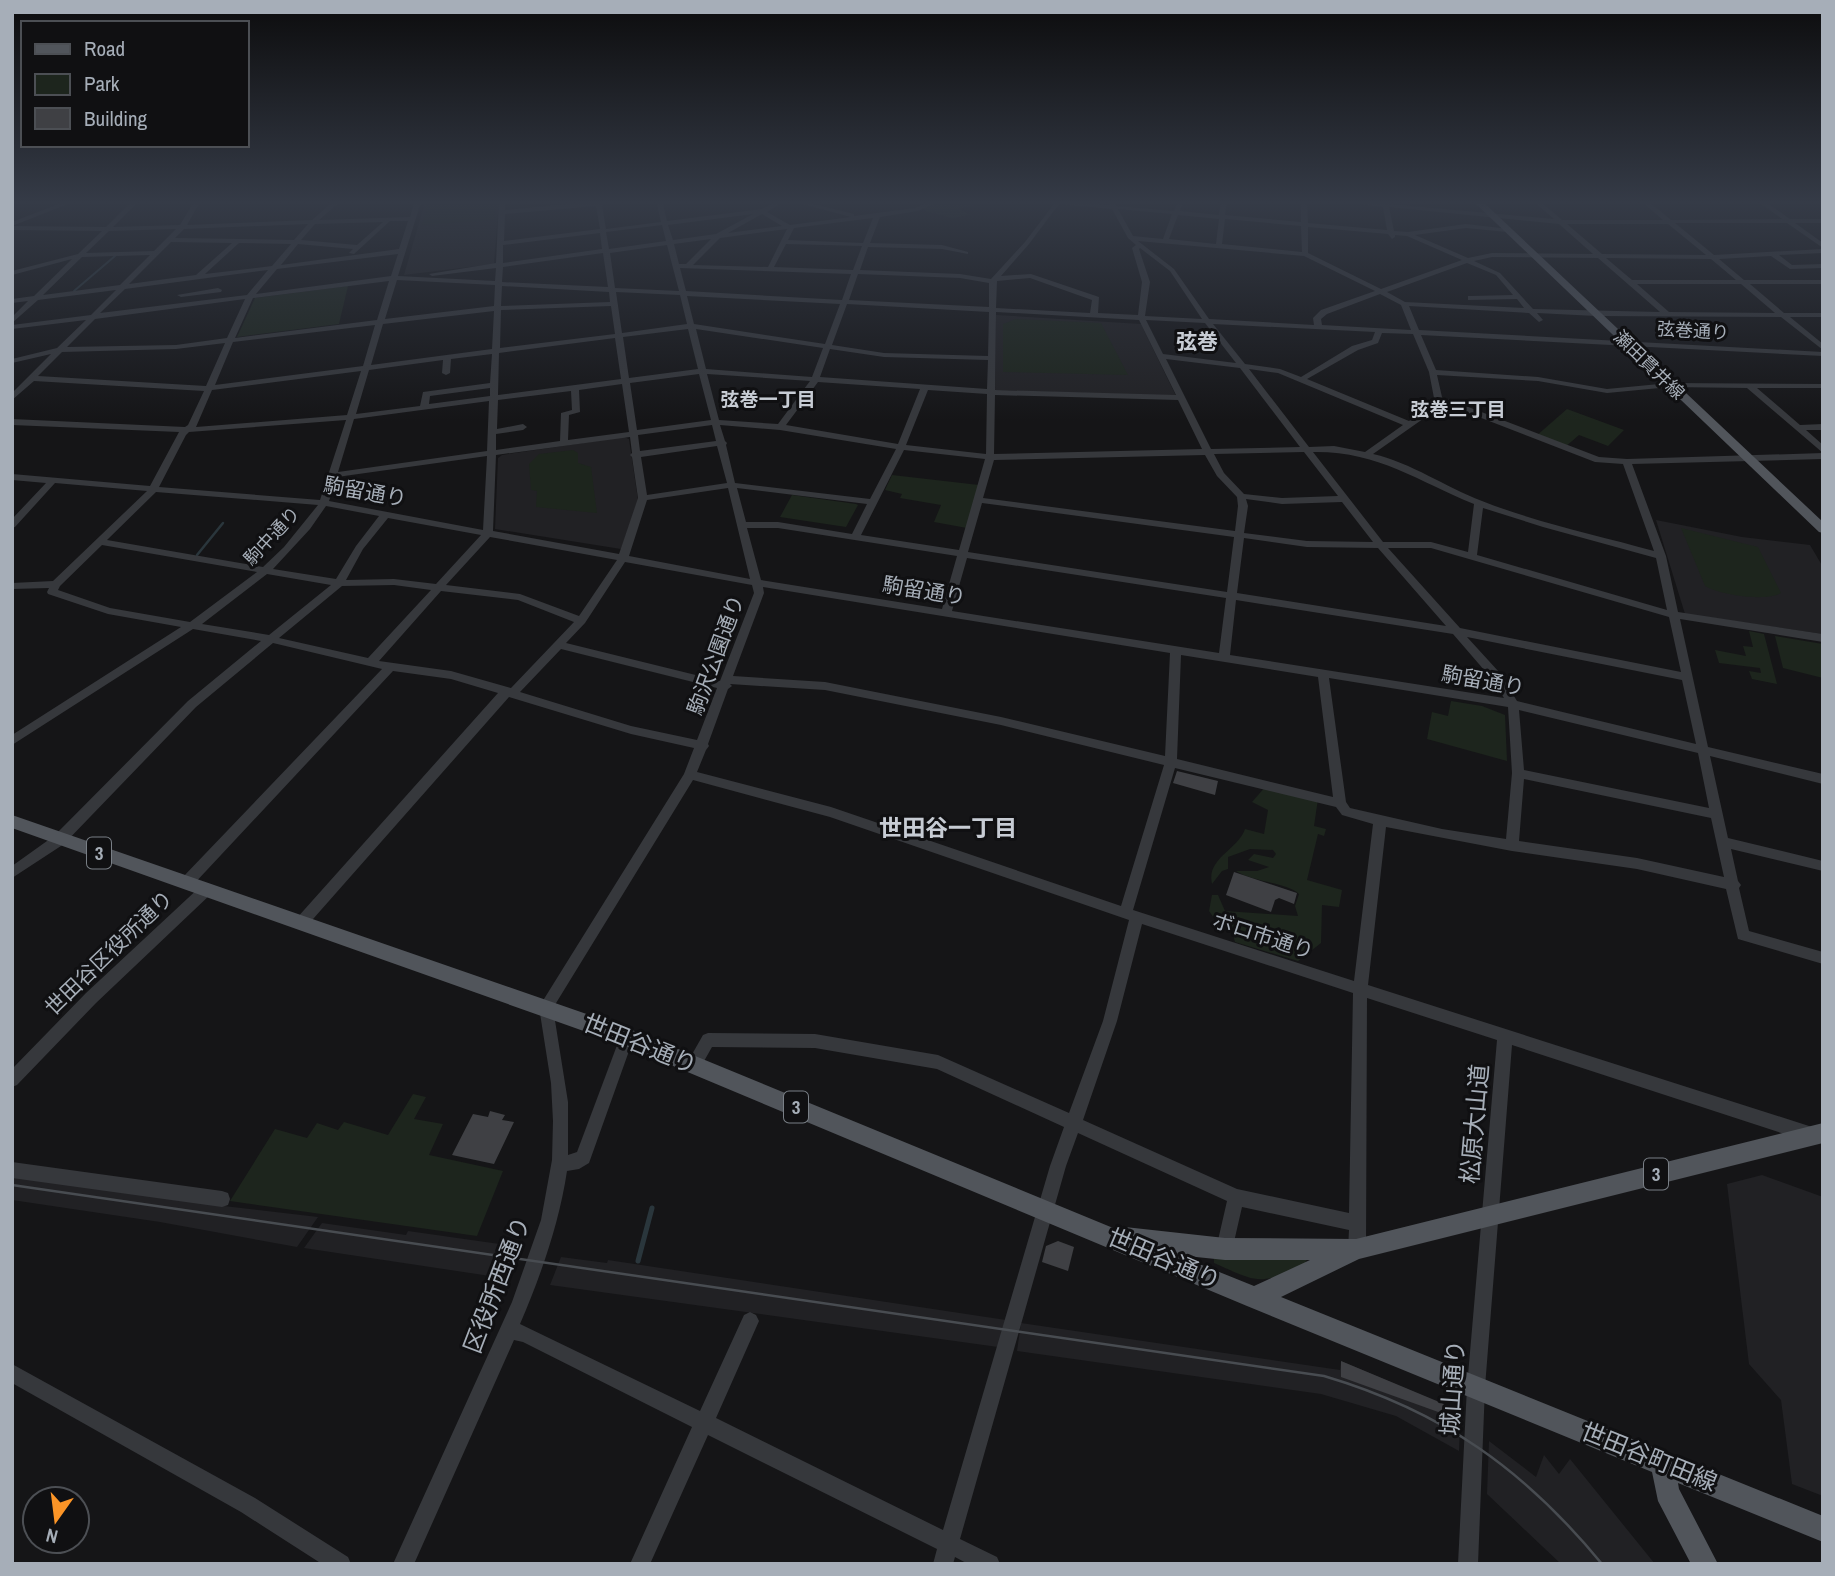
<svg xmlns="http://www.w3.org/2000/svg" width="1835" height="1576" font-family="'Archivo Narrow','Noto Sans JP',sans-serif">
  <rect width="100%" height="100%" fill="#151517"/>
  <path fill="#212124" d="M455,200H499L494,264L404,275L425,202Z
    M996,315L1141,324L1176,396L995,390Z
    M624,437L629,439L638,500L621,549L495,529L498,458L502,455Z
    M1656,520L1742,537L1810,545L1823,567V634L1685,614Z
    M1762,1175L1823,1197V1496L1792,1484L1781,1400L1749,1364L1727,1184Z
    M12,1176L224,1206L318,1217L297,1247L160,1222L12,1200Z
    M322,1223L406,1235L408,1231L521,1247L510,1279L304,1248Z
    M561,1257L607,1263L608,1260L1006,1320L998,1347L550,1285Z
    M1021,1323L1340,1370L1341,1361L1445,1405L1446,1415L1460,1423L1459,1451L1396,1416L1321,1394L1017,1351Z
    M1489,1441L1536,1477L1544,1455L1559,1474L1570,1459L1655,1564H1561L1487,1494Z"/>
  <path fill="#1d251d" d="M497,200L494,220L422,225L428,204Z
    M945,200H989V202L958,209L971,215L952,218L925,211L924,208Z
    M348,286L339,324L237,337L255,298Z
    M1016,319L1101,323L1128,375L1003,372V324Z
    M1567,409L1624,430L1608,446L1579,435L1564,448L1535,437Z
    M573,450L578,453V463L591,467L597,513L536,507L537,491L531,490L529,464L539,454Z
    M892,475L979,485L967,528L934,522L941,505L900,498L902,494L885,490Z
    M792,495L856,504L858,505L846,527L780,517Z
    M1681,528L1758,547L1781,593C1766,602 1720,595 1705,586Z
    M1749,631L1764,634L1777,684L1752,679L1749,671L1761,673L1760,668L1719,663L1715,650L1746,656L1743,646L1753,647Z
    M1775,636L1823,644V678L1783,668Z
    M1451,701L1482,706L1505,715L1507,761L1427,739L1432,712L1448,716Z
    M1266,786L1318,799L1314,826L1326,829L1324,836L1318,834L1307,880L1342,890L1339,907L1322,905L1321,943L1298,961L1235,942L1230,922L1214,918L1209,911L1212,895H1218L1225,911L1298,916L1295,906L1299,894C1288,883 1253,882 1236,871H1257L1269,867L1248,860L1254,854L1273,858L1276,854L1273,850L1250,849L1228,857V869L1222,871L1212,884C1206,858 1238,850 1245,829L1264,834L1268,810L1252,802Z
    M413,1094L426,1097L414,1119L443,1124L429,1155L503,1171L477,1236L230,1201L275,1129L307,1138L317,1123L338,1130L344,1122L388,1135Z
    M1214,1257L1243,1260L1303,1257L1307,1259L1304,1266C1258,1285 1259,1283 1214,1263Z"/>
  <g fill="none" stroke-linecap="round" stroke-linejoin="round">
    <path stroke="#2a363c" stroke-width="2" d="M74,291L115,256"/>
    <path stroke="#2a363c" stroke-width="2.5" d="M197,555L223,523"/>
    <path stroke="#2a363c" stroke-width="5" d="M638,1261L652,1208"/>
  </g>
  <path fill="#3f4044" d="M1177,771L1218,781L1215,795L1173,783Z
    M1234,872L1297,893L1294,904L1279,898L1275,900L1271,912L1226,895Z
    M490,1111L505,1115L502,1120L514,1122L494,1164L452,1155L473,1114L488,1117Z
    M1058,1241L1074,1247L1068,1271L1042,1262L1046,1246Z
    M1341,1361L1444,1404L1441,1413L1341,1377Z"/>
  <g fill="none" stroke-linecap="round" stroke-linejoin="round">
    <path fill="#36383c" fill-rule="evenodd" d="M69,200H78L12,226V222Z
      M133,200H140L113,227L180,225L195,200H201L187,225L312,220L335,200H342L319,220L410,217L415,200H451L420,205L398,276L495,281L496,268L432,276L429,274L496,263L499,200H505V210L607,200L602,205L606,229L661,222L656,200H662L667,221L762,209L778,200H786L767,212L790,225L851,217L787,200H798L854,214V216L915,208L934,200H943L918,211L880,217L870,243L942,245L968,252V254L942,249L868,247L860,270L960,274L991,279L1025,242L1057,200L1110,205L1107,200H1113L1116,206L1174,211L1178,200H1184L1180,211L1219,215L1221,200H1227L1225,215L1301,222V200H1307L1308,223L1387,230L1383,207L1330,200L1382,203V200H1388L1389,204L1554,219L1532,200H1539L1562,220H1663L1640,200H1647L1671,220L1782,219L1756,200H1763L1790,219H1823V223H1795L1823,243V248L1787,223H1675L1714,255L1823,249V253L1779,255L1792,265L1823,264V268L1790,269L1771,256L1719,259L1744,280H1823V284H1750L1784,313H1823V317H1790L1823,344V350L1781,317L1596,316L1537,313L1543,320L1539,322L1529,313L1409,306L1419,330L1823,352V356L1421,335L1436,370L1538,377L1607,389L1670,383L1823,384V388H1757L1800,425L1823,424V430H1806L1823,445V453L1747,388L1670,387L1607,393L1538,381L1437,375L1442,397L1599,457L1627,459L1823,453V459L1632,464L1666,556L1678,612L1823,634V642L1680,619L1708,747L1823,774V784L1710,756L1728,838L1823,861V871L1731,849L1738,881L1741,885L1739,888L1749,931L1823,952V964L1738,939L1726,889L1637,869L1512,851L1386,827L1368,985L1809,1126L1815,1128L1817,1134L1815,1140L1809,1142L1512,1045L1485,1387L1478,1564H1458L1467,1387L1497,1040L1367,998L1366,1249L1363,1255L1357,1258L1351,1255L1348,1249L1349,1230L1242,1207L1231,1255L1225,1258L1219,1255L1216,1249L1227,1201L1078,1133L1066,1166L960,1539L997,1557L1000,1564H968L955,1557L953,1564H933L937,1549L708,1435L650,1564H630L692,1427L523,1342L514,1340L414,1564H393L512,1302L541,1220L552,1160L553,1121L551,1083L539,1007L684,774L694,748L631,734L509,697L306,927L301,929L296,927L294,923L296,919L498,693L451,679L393,671L192,886L187,887L182,886L180,882L182,878L382,669L273,643L196,707L64,844L12,878V866L54,836L188,701L261,641L193,629L12,745V735L181,627L108,614L48,594L47,592L49,588L12,589V583L53,581L147,491L55,483L15,527L12,528V519L46,483L12,480V474L150,486L179,432L12,425V419L185,427L188,425L204,391L34,381L12,400V393L51,354L12,363V359L57,348L86,320L12,329V325L91,315L116,290L38,300L12,323V317L28,301L12,303V299L34,296L72,259L12,275V271L78,254L102,231L12,230V226L106,227ZM1059,204L1112,209L1128,238L1136,245L1132,248L1142,282L1138,315L1098,313L1099,297L1031,274L1001,276L1029,244ZM596,206L600,229L504,241L505,214ZM1389,207L1559,224L1593,254L1492,253L1468,258L1415,235L1466,228L1507,232L1510,230L1509,229L1466,224L1408,232L1394,231ZM1118,209L1172,214L1163,239L1133,236ZM753,214L716,234L673,240L668,225ZM762,214L782,226L728,233ZM1178,215L1219,219L1216,244L1169,239ZM873,218L863,243L788,240L794,228ZM1225,219L1301,226L1302,252L1222,244ZM390,221H408L399,249L281,265L298,244L353,249L349,253L354,254ZM383,222L357,245L301,240L315,224ZM308,224L294,240L175,238L184,229ZM1567,224H1668L1706,255L1602,254ZM662,225L666,241L609,249L606,232ZM1308,227L1388,234L1392,239L1395,237V235L1407,236L1462,260L1381,289L1308,253ZM176,229L154,251L86,253L109,231ZM787,229L768,267L693,265L720,238ZM600,233L602,249L503,263V245ZM711,239L686,264H679L674,244ZM1138,241L1304,256L1375,291L1321,310L1313,318L1314,325L1209,319L1174,269ZM171,242L232,243L196,275L129,284ZM239,243L291,244L272,266L205,274ZM786,244L862,246L853,270L774,267ZM667,245L679,291L615,288L610,253ZM1140,248L1170,271L1202,319L1145,316L1150,282L1139,249ZM603,253L608,287L502,282L503,267ZM398,254L391,276L256,294L277,269ZM150,255L120,285L43,295L82,257ZM1492,257L1598,258L1660,312L1533,309L1500,273L1474,261ZM1606,258L1711,259L1736,280H1632ZM1467,263L1496,275L1513,295L1471,296H1468V300L1517,299L1524,308L1405,302L1387,292ZM680,268L851,274L842,300L686,291ZM268,270L247,295L100,313L125,289ZM858,274L960,278L989,283V307L849,300ZM1030,278L1092,300L1090,313L996,308L997,281ZM397,280L495,285L494,306L385,319ZM389,281L377,320L235,338L253,298ZM1637,284H1741L1775,313L1669,312ZM502,286L609,292L610,302L501,306ZM616,292L680,295L687,324L622,333ZM1380,294L1401,305L1411,330L1322,325L1321,319L1327,314ZM687,296L840,304L825,344L694,324ZM245,299L227,338L176,345L67,347L95,319ZM847,304L989,312L988,356L884,353L832,345ZM611,306L615,334L500,348L501,310ZM494,311L492,349L371,365L383,324ZM996,312L1139,320L1176,395L995,390ZM1146,320L1205,323L1236,363L1163,354ZM1213,324L1375,332L1372,340L1352,346L1301,377L1280,369L1245,364ZM375,325L363,366L215,385L233,342ZM688,329L698,369L629,378L623,337ZM696,329L823,348L812,377L706,369ZM1382,333L1413,334L1429,372L1434,398L1424,410L1409,421L1307,379L1358,350L1378,343ZM615,338L621,379L498,395L499,353ZM225,343L206,386L38,376L62,352L176,349ZM830,349L884,357L988,360L987,389L820,377ZM492,354L490,383L423,392L420,406L356,414L369,370L443,360L442,373L446,375L450,373L451,359ZM1166,359L1240,368L1300,447L1211,449ZM1249,369L1278,373L1403,425L1365,452L1334,446L1309,447ZM361,371L347,415L196,427L212,390ZM699,374L711,420L637,430L630,383ZM707,374L810,381L778,424L719,420ZM818,382L920,389L898,444L786,425ZM622,384L629,432L568,440L569,415L580,412L579,390ZM490,388V396L429,404L430,396ZM928,390L987,394L986,454L906,445ZM571,391L572,410L561,413L560,441L496,450V434L523,430L527,427L523,424L497,429L498,400ZM995,395L1178,400L1202,449L994,454ZM489,401L487,451L338,472L354,419ZM1440,402L1595,462L1623,464L1654,551C1597,535 1538,523 1482,501C1445,487 1412,463 1373,454L1430,414ZM346,420L320,500L159,487L186,435L189,432ZM712,425L716,441L640,451L638,435ZM720,425L780,430L896,449L870,499L735,483L726,445L727,443L725,441ZM630,437L632,453L630,455L632,457L638,498L619,554L493,531L496,455ZM717,446L727,483L647,495L641,457ZM904,450L985,459L959,550L861,535ZM1304,452L1338,496L1282,498L1244,494L1224,473L1214,454ZM1313,452C1378,451 1417,481 1474,504L1468,552L1431,542H1383ZM1205,455L1217,476L1237,497L1238,506L1235,531L983,498L994,460ZM487,456L483,530L329,501L337,477ZM728,488L750,579L629,556L647,500ZM737,488L867,504L852,534L778,522H746ZM156,492L318,505L284,547L263,567L107,540ZM1246,499L1282,504L1342,502L1373,542L1307,541L1244,533L1248,506ZM982,503L1234,537L1227,592L968,552ZM326,506L379,516L356,546L336,579L273,569L310,529ZM1483,508L1543,527L1656,558L1667,610L1477,555ZM388,518L481,535L436,584L394,579L346,580L363,549ZM747,528H778L957,556L942,609L761,580ZM490,537L617,560L579,616L520,594L446,585ZM1244,538L1307,547L1378,548L1446,626L1237,593ZM102,545L257,572L190,622L110,608L58,590L60,586ZM1388,548H1431L1669,617L1681,672L1460,628ZM967,558L1226,598L1219,653L952,611ZM625,562L752,585L754,593L720,681L566,643L585,623ZM267,574L331,585L269,635L202,624ZM394,585L431,590L368,658L279,638L342,586ZM763,587L1170,653L1165,756L1001,717L825,682L733,676L764,593ZM441,591L518,600L574,622L511,688L451,671L379,661ZM1236,600L1453,634L1491,678L1504,698L1230,655ZM1467,637L1682,680L1696,744L1517,701L1499,672ZM561,649L717,688L697,740L631,726L520,692ZM1181,655L1318,677L1333,797L1177,759ZM1329,678L1508,707L1512,773L1506,839L1442,829L1350,808L1346,802ZM730,684L825,690L1001,725L1164,765L1121,906L831,807L697,772L706,750L709,746L708,744L728,689L732,686ZM1519,710L1698,753L1709,808L1524,770ZM1175,768L1336,807L1342,815L1373,824L1354,981L1133,910ZM1524,779L1711,818L1724,877L1637,858L1519,841ZM693,780L830,817L1129,920L1103,1021L1069,1113L938,1055L815,1034L708,1033L703,1035L686,1065L689,1070L694,1072L699,1070L712,1047L815,1048L937,1069L1064,1127L1050,1166L943,1530L716,1418L759,1321L756,1315L750,1312L744,1315L700,1411L520,1324C541,1275 559,1224 567,1171L579,1169L589,1163L634,1037L632,1032L627,1030L622,1032L577,1152L568,1155V1102L553,1008ZM1142,924L1353,993L1349,1213L1237,1189L1083,1120L1117,1021Z
      M218,288L222,290L221,292L181,297L177,295Z
      M207,883L212,885L214,889L212,893L96,1003L17,1085L12,1087V1069L86,993L202,885Z
      M12,1162L222,1191L228,1193L230,1199L228,1205L222,1207L12,1178Z
      M12,1364L255,1498L348,1557L351,1564H322L241,1512L12,1383Z"/>
    <path fill="#51555b" fill-rule="evenodd" d="M1472,200H1481L1823,522V533L1819,532Z
      M12,815L627,1028L1118,1230L1125,1227L1225,1238L1356,1239L1823,1123V1143L1359,1259L1281,1297L1823,1516V1542L1678,1483L1679,1489L1718,1564H1691L1658,1501L1652,1472L1247,1306L623,1045L12,828ZM1177,1255L1225,1260H1310L1254,1286Z"/>
    <path stroke="#484c51" stroke-width="2.5" d="M12,1185L1324,1376C1442,1411 1524,1469 1602,1564"/>
  </g>
  <linearGradient id="sky" x2="0" y2="1"><stop stop-color="#0c0c0d"/><stop offset="0.48" stop-color="#353b47"/><stop offset="1" stop-color="#353b47" stop-opacity="0"/></linearGradient>
  <rect width="1835" height="421" fill="url(#sky)"/>
  <g text-anchor="middle" stroke-width="6" stroke-linejoin="round" paint-order="stroke">
    <g font-size="18" fill="#a6aeb8" stroke="#101012">
      <text transform="translate(1693 331) rotate(3)" y="6">弦巻通り</text>
      <text transform="translate(1649 365) rotate(44)" y="6">瀬田貫井線</text>
      <text transform="translate(272 536) rotate(-47)" y="6">駒中通り</text>
    </g>
    <g font-size="19" font-weight="bold" fill="#c7ccd4" stroke="#101012">
      <text x="768" y="406">弦巻一丁目</text>
      <text x="1458" y="416">弦巻三丁目</text>
    </g>
    <g fill="#101012" stroke="#797f86" stroke-width="2">
      <rect x="87" y="837.5" width="24" height="31" rx="5"/>
      <rect x="784" y="1091.5" width="24" height="31" rx="5"/>
      <rect x="1644" y="1158.5" width="24" height="31" rx="5"/>
    </g>
    <g font-size="19" font-weight="bold" fill="#a6aeb8">
      <text x="99" y="860">3</text>
      <text x="796" y="1114">3</text>
      <text x="1656" y="1181">3</text>
    </g>
    <g font-size="21" font-weight="bold" fill="#c7ccd4" stroke="#101012">
      <text x="1197" y="349">弦巻</text>
    </g>
    <g font-size="21" fill="#a6aeb8" stroke="#101012">
      <text transform="translate(365 492) rotate(10)" y="7">駒留通り</text>
      <text transform="translate(924 591) rotate(9)" y="7">駒留通り</text>
      <text transform="translate(716 655) rotate(-70)" y="7">駒沢公園通り</text>
      <text transform="translate(1483 681) rotate(10)" y="7">駒留通り</text>
      <text transform="translate(1263 936) rotate(18)" y="7">ボロ市通り</text>
      <text transform="translate(109 953) rotate(-44)" y="7">世田谷区役所通り</text>
    </g>
    <g font-size="23" font-weight="bold" fill="#c7ccd4" stroke="#101012">
      <text x="948" y="836">世田谷一丁目</text>
    </g>
    <g font-size="24" fill="#a6aeb8" stroke="#101012">
      <text transform="translate(640 1044) rotate(22)" y="8">世田谷通り</text>
      <text transform="translate(1475 1124) rotate(-85)" y="8">松原大山道</text>
      <text transform="translate(1164 1259) rotate(23)" y="8">世田谷通り</text>
      <text transform="translate(497 1285) rotate(-69)" y="8">区役所西通り</text>
      <text transform="translate(1453 1388) rotate(-86)" y="8">城山通り</text>
      <text transform="translate(1649 1457) rotate(22)" y="8">世田谷町田線</text>
    </g>
  </g>
  <rect width="1835" height="1576" fill="none" stroke="#a6aeb8" stroke-width="28"/>
  <rect x="21" y="21" width="228" height="126" fill="#101012" stroke="#4c4f54" stroke-width="2"/>
  <rect x="35" y="44" width="35" height="10" fill="#51555b" stroke="#4c4f54" stroke-width="2"/>
  <text x="84" y="56" font-size="21" fill="#a6aeb8">Road</text>
  <rect x="35" y="74" width="35" height="21" fill="#1d251d" stroke="#4c4f54" stroke-width="2"/>
  <text x="84" y="91" font-size="21" fill="#a6aeb8">Park</text>
  <rect x="35" y="108" width="35" height="21" fill="#3f4044" stroke="#4c4f54" stroke-width="2"/>
  <text x="84" y="126" font-size="21" fill="#a6aeb8">Building</text>
  <g transform="translate(56 1520) rotate(194)"><circle r="33" fill="#101012" stroke="#4c4f54" stroke-width="2"/>
  <path d="M0-5L12 26L0 18L-12 26Z" fill="#fc9527"/>
  <text y="-10" font-size="19" font-weight="bold" text-anchor="middle" fill="#a6aeb8">N</text>
  </g>
</svg>
